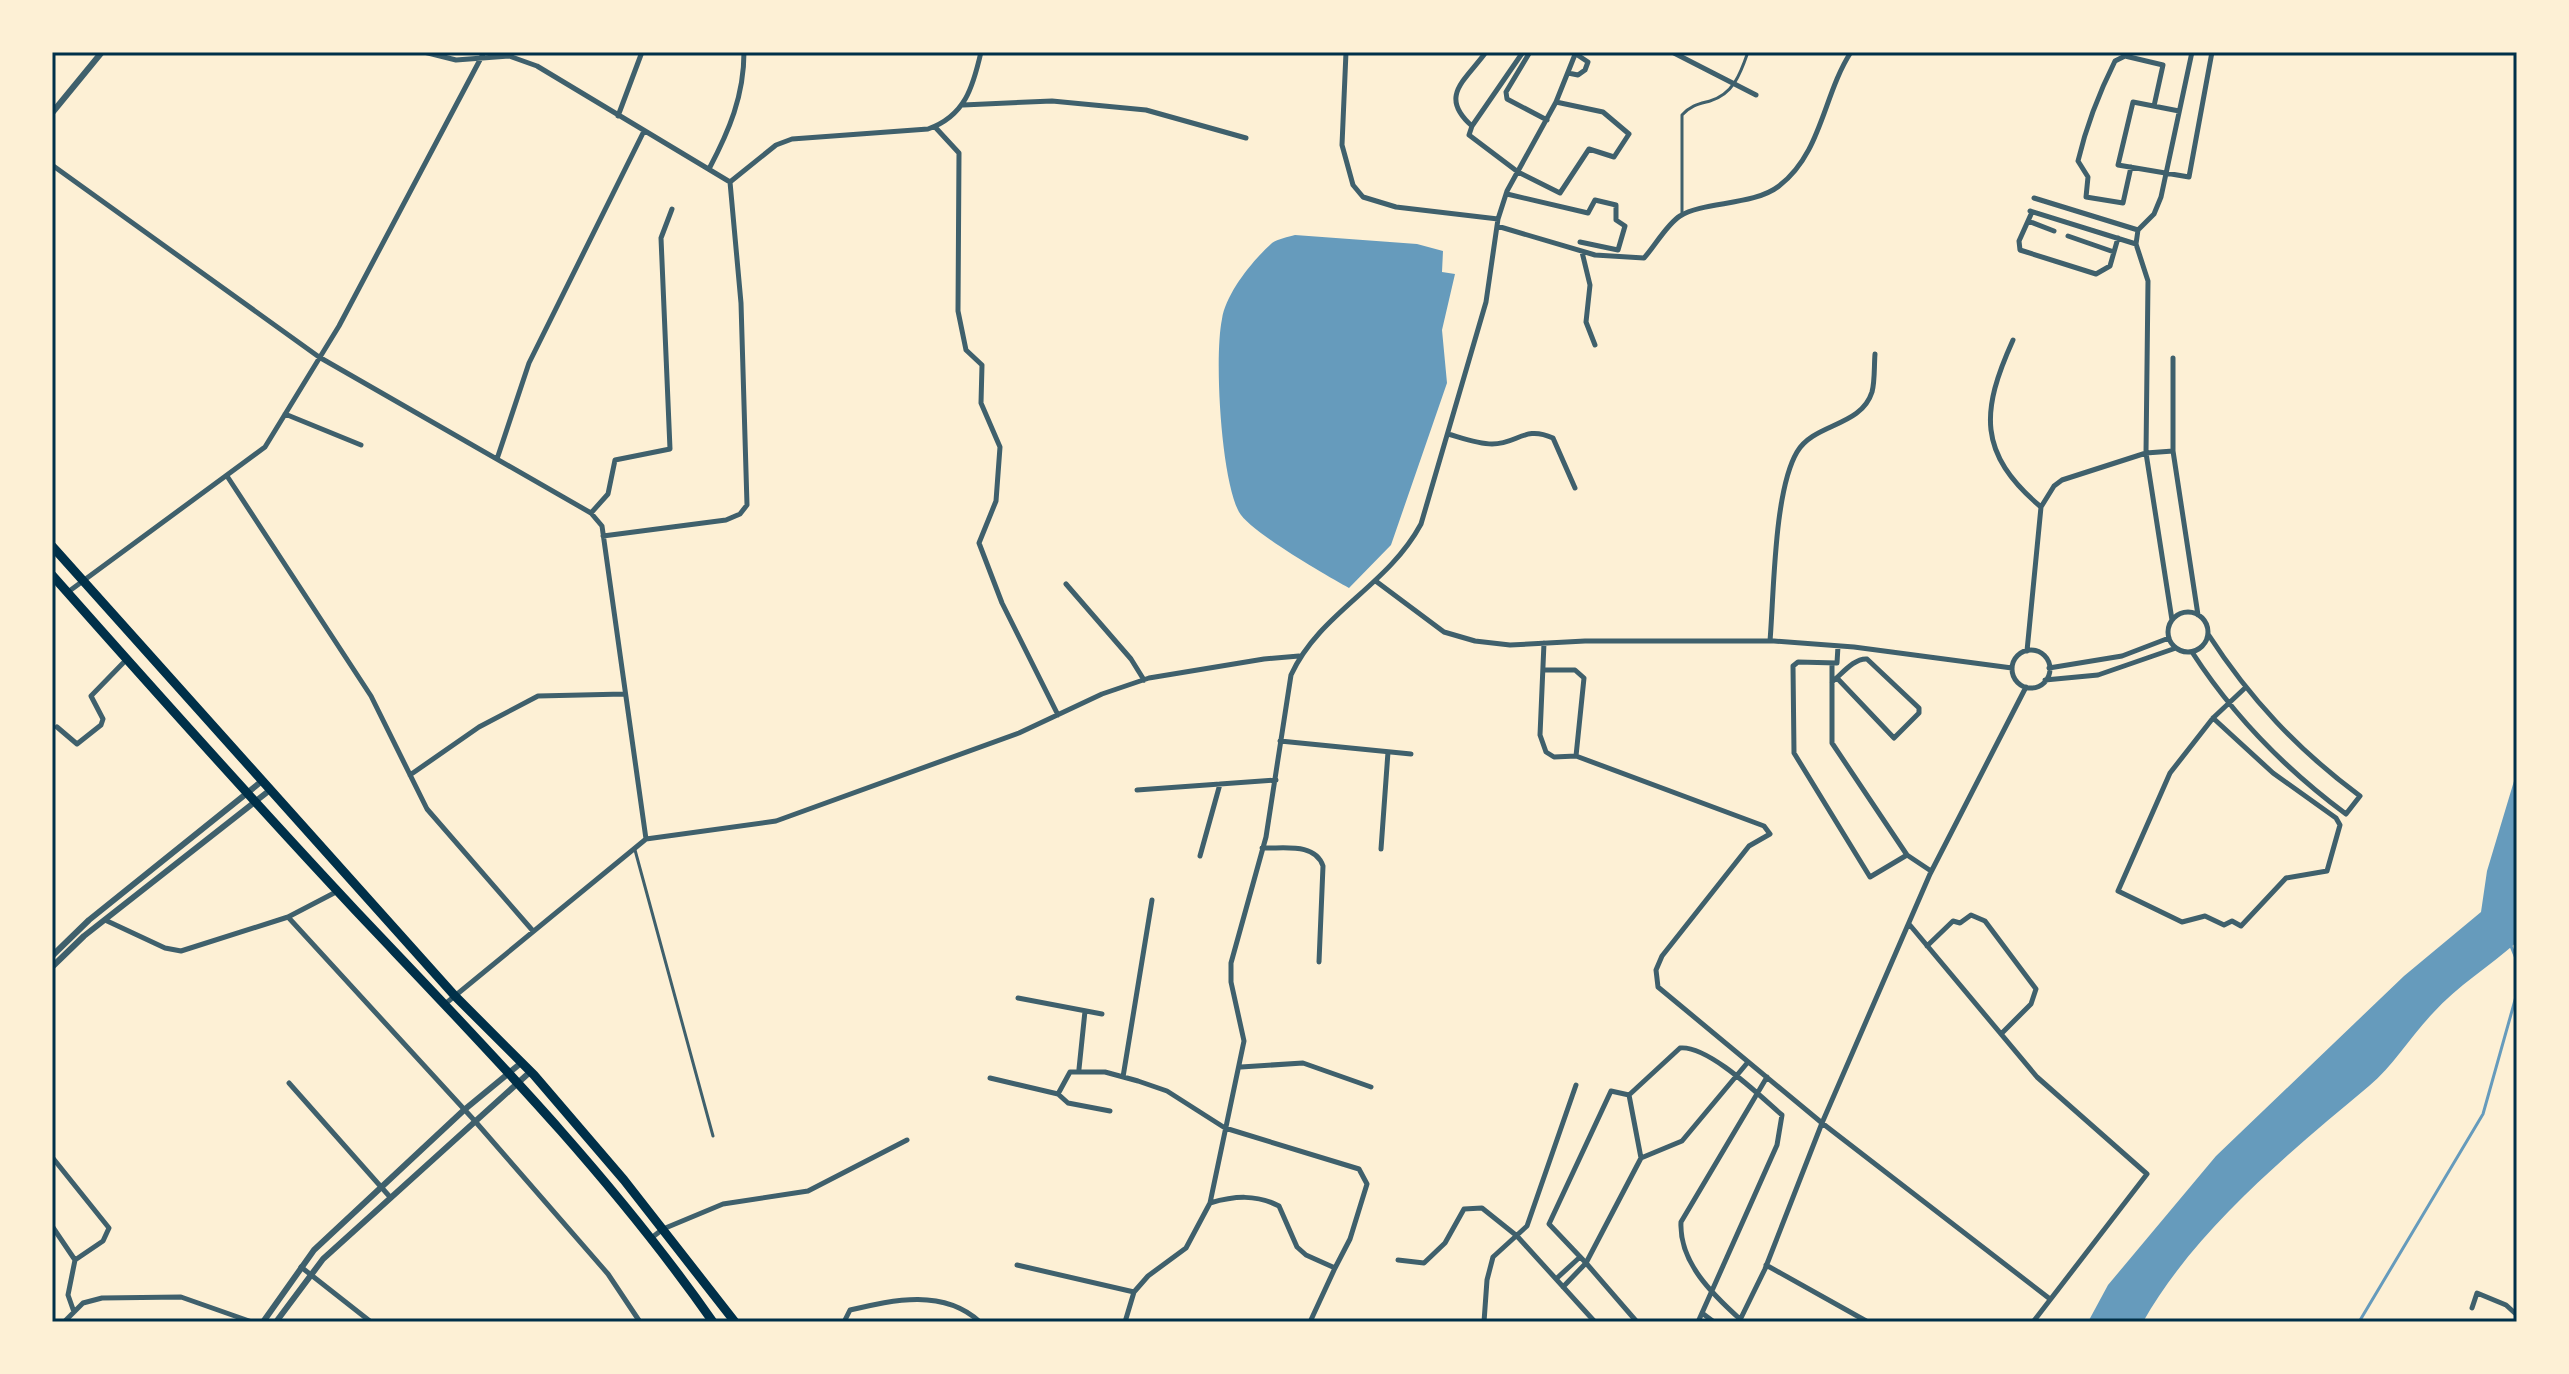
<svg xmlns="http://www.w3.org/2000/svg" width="2569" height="1374" font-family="'Exo 2',sans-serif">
  <rect width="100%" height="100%" fill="#fdf0d5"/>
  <path fill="#669bbc" d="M1295,235L1417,244L1443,251L1442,272L1455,274L1442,330L1447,383L1391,545L1349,588C1327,576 1249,531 1239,512C1221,479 1214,357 1222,319C1226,293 1253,260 1272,243C1278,239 1288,237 1295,235Z
    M2517,771V942C2490,966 2457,986 2433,1013C2411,1036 2393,1066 2369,1086C2290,1152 2194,1231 2143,1322H2088L2108,1285L2216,1156L2404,976L2481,912L2487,871Z"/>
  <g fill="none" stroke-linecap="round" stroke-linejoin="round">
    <path stroke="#669bbc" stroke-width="3" d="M2511,946L2517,961
      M2359,1322L2483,1114L2517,993"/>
    <path stroke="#3f606c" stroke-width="3" d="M1682,215V115C1691,105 1699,104 1710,101C1734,94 1741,72 1748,52
      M635,850L713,1136"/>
    <path stroke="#3f606c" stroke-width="5" d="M424,52L456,60L509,56L537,66L730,182
      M1346,52L1342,145L1353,185L1363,197L1396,207L1498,219
      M1486,52C1465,81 1438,96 1472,126L1469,135L1518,172L1560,193L1589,149L1614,157L1629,134L1603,112L1556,102
      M1530,52L1506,92L1507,99L1547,120
      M1672,52L1756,95
      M1568,73L1578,75L1585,70L1588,62L1576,54
      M963,105L1052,101L1146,110L1246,138
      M2179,111L2133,102L2118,165L2189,177L2212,52
      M618,116L642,52
      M1472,126L1523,52
      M935,127L959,153L958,311L966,350L982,365L981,403L1000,447L996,501L979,543L1002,603L1058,715
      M52,165L319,357L591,513L602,526L646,839
      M2131,167L2123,203L2086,197L2088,177L2078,161C2087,123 2099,93 2115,61L2125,56L2163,65L2154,106
      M709,169C729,131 744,96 744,52
      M730,182L776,145L792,139L928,129C965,116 973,87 981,52
      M1507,194L1588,213L1595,200L1616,205V220L1625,226L1618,250L1580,242
      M2034,198L2138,230
      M2030,211L2136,244
      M2032,212L2019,241L2020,250L2096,274L2110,266L2118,238
      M2028,221L2054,231
      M1497,226L1595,255L1644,258C1655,246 1667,224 1680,216C1704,201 1753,206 1779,186C1822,153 1823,95 1851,52
      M2068,236L2114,252
      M1582,252L1590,285L1586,322L1595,345
      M2013,340C1981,411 1977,453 2041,507L2027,651
      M2173,358V451L2198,615
      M285,414L361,445
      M1448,434C1462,438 1478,444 1492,444C1518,444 1524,425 1553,438L1575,488
      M497,459L529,363L644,131
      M227,476L371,696L427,809L533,931
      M2041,507L2054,486L2062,480L2146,453L2173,451
      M591,513L608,494L615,460L670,449L661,238L672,209
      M603,536L726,520L740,514L747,505L741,303L730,182
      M1377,582L1444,632L1475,641L1510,645L1585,641H1774L1854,647L2012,668
      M1066,584L1131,659L1144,680
      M68,592L265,447L339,326L482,56
      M2168 632a20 20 0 1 1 40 0a20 20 0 1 1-40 0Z
      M2172,620L2146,453L2148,281L2136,244L2138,230L2154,214L2161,197L2192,52
      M1770,641C1774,593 1774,491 1797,452C1814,423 1861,427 1872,392C1875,381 1874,366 1875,354
      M1544,643L1540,735L1546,752L1554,757L1576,756L1764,826L1770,834L1749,846L1662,956L1656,970L1658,987L1822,1123L2050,1299
      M1838,646L1837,663L1798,662L1793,666L1794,753L1870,877L1907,855L1931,871
      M2012 669a19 19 0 1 1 38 0a19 19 0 1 1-38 0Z
      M2192,652C2234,717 2284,768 2346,814L2360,796C2298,750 2250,699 2208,634
      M1832,664V743L1907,855
      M2049,668L2122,656L2169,638
      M1543,670H1575L1584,678L1576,756
      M2045,680L2098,675L2176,648
      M1832,682C1842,674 1854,658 1867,659L1919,708V713L1894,738L1837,678
      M2213,718L2170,773L2118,891L2182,922L2205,916L2224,925L2232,921L2241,926L2286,878L2327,871L2340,825L2336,818L2273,773L2213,718L2245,688
      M57,727L77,744L101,725L103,719L91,696L126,660
      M1280,741L1411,754
      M410,775L479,727L538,696L624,694
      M1137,790L1276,780
      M1262,848C1283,849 1315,842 1323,866L1319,962
      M1381,849L1388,752
      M1200,856L1220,784
      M288,917L474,1120L608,1274L640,1322
      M105,920L165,948L181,951L288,917L336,892
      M1909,924L2037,1077L2147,1174L2033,1322
      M1927,946L1953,921L1960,923L1971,915L1985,921L2036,989L2031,1004L2001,1034
      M1018,998L1102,1014
      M445,1004L646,839L776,821L1019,733L1102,694L1149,678L1264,659L1299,656
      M1241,1067L1303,1063L1371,1087
      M1079,1069L1085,1011
      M1123,1077L1152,900
      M990,1078L1058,1094L1068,1103L1110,1111
      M289,1083L390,1197
      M1058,1094L1070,1072H1105L1138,1081L1167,1091L1225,1128L1359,1169L1367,1184L1350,1239L1335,1268
      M1629,1095L1680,1048C1708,1045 1760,1096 1782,1115L1777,1145L1698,1322
      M52,1157L109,1228L103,1241L75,1260
      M1210,1203C1234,1196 1256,1194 1279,1206L1297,1247L1306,1255L1335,1268L1310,1322
      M52,1226L75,1260L68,1295L74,1312
      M650,1239L663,1229L723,1204L808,1191L907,1140
      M1398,1260L1424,1263L1445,1243L1464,1209L1482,1208L1517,1236L1595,1322
      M1017,1265L1134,1292
      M1766,1265L1868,1322
      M301,1267L371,1322
      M1556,1279L1580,1257
      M1563,1287L1586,1263L1549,1224L1611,1091L1629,1095L1641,1158
      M2472,1308L2477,1293L2506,1305L2517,1315
      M1702,1313L1714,1322
      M1741,1320C1712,1294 1679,1262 1681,1222L1767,1077
      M64,1322L83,1303L102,1298L181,1297L252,1322
      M844,1322L850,1310C893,1300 943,1288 980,1322
      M1125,1322L1134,1292L1148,1276L1186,1248L1210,1203L1244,1041L1231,982V963L1266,837L1291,675C1320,612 1387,587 1421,524L1486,302L1498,219L1507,191L1556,102L1576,52
      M1484,1322L1487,1280L1493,1257L1527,1226L1576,1085
      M1637,1322L1586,1263L1641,1158L1682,1141L1748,1062
      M1739,1322L1765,1269L1822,1123L1930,874L2026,687"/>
    <path stroke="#3f606c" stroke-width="6" d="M52,113L102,52
      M52,956L89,920L262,781
      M52,967L84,936L270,790
      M263,1322L314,1250L464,1110L521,1063
      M276,1322L323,1259L530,1072"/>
    <path stroke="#003049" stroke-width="9" d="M52,546L455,996L534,1075L624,1180L735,1322
      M52,575C152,688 253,801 356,911C481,1043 609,1173 713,1322"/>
  </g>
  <rect width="2569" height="1374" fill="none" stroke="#fdf0d5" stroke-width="108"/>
  <rect x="54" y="54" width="2461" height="1266" fill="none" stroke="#003049" stroke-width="3"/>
</svg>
